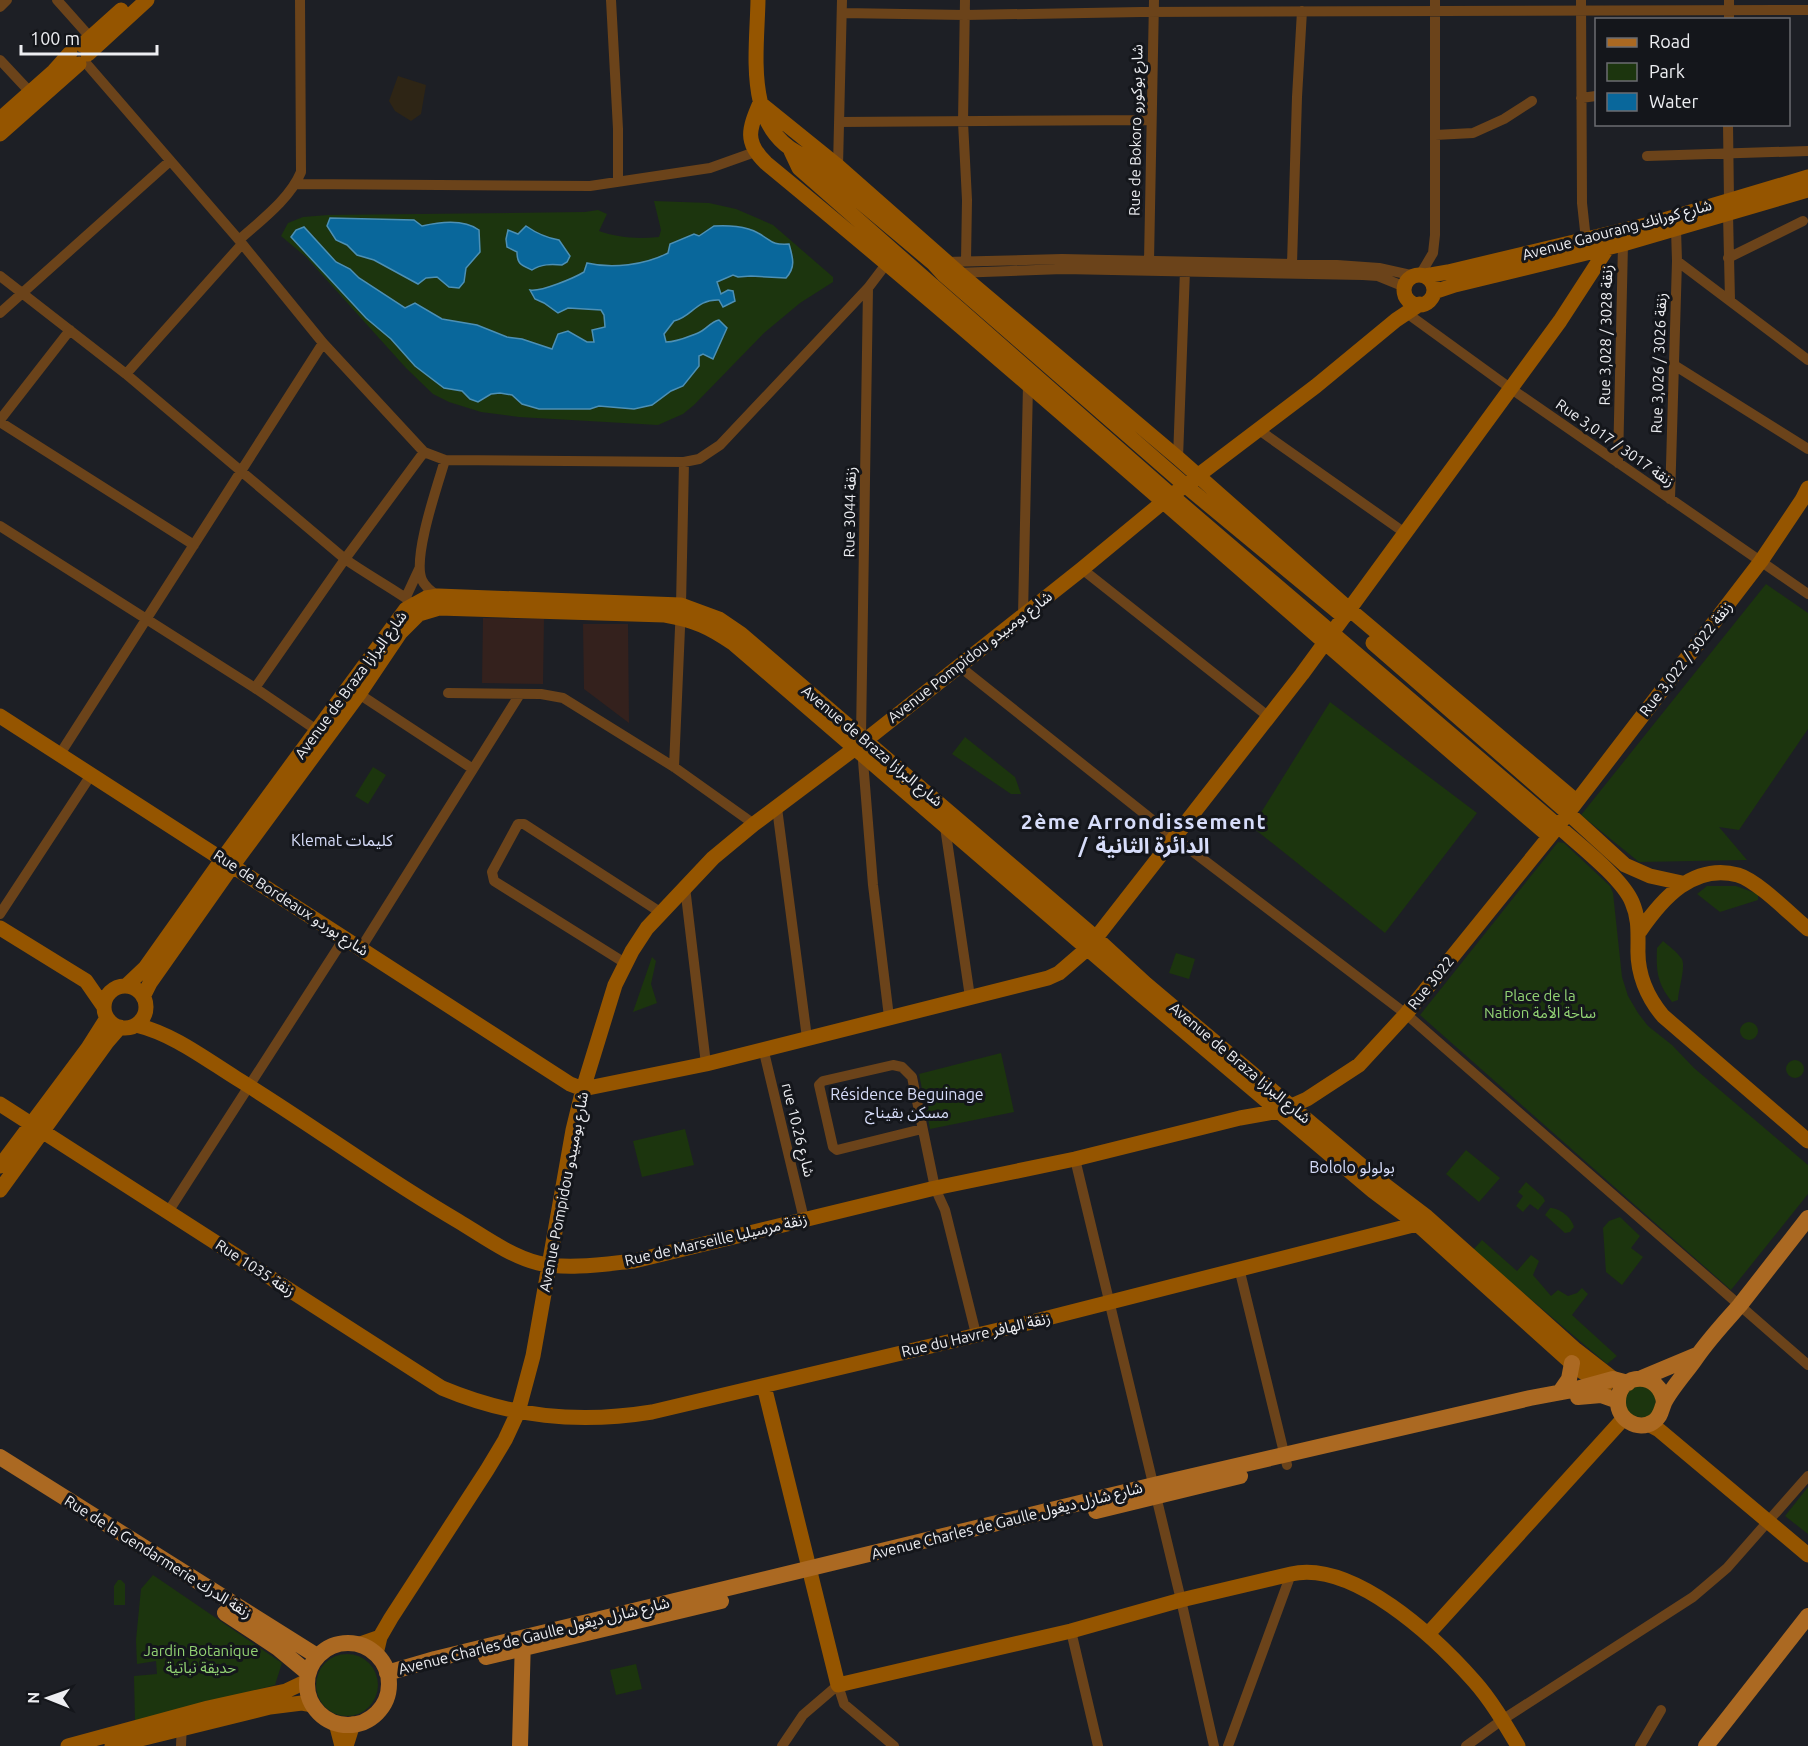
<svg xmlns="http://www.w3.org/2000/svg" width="1808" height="1746" font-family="Ubuntu,'Noto Sans Arabic',sans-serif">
  <rect width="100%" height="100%" fill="#1d1f25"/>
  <path fill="#2e2515" d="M398,76L426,85L421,114L411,121L395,111L389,101Z"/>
  <path fill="#34211d" d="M483,618L544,619L543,684L482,683Z
    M583,624H628L629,723L584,689Z"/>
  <path fill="#1c350e" d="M654,201L709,203L736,209L773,225L833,277V282L800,303L764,333L694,405L683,414L658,425L519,417L481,412L449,402L433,394L406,368L306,257L281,236L288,223L303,217L328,215L585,212L598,210L607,214L599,231C619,238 637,239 659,237L661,230Z
    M1766,584L1808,613V729L1739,830L1719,827L1747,860L1639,862L1581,815Z
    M1330,702L1477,813L1385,933L1252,827Z
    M965,737L1015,777L1021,794H1011L952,754Z
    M373,767L386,775L368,804L355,796Z
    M1558,842L1564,843L1610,886L1613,893L1622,977L1628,996L1638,1013L1648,1026L1672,1045L1694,1068L1808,1165V1194L1731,1290L1420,1015Z
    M1707,886H1736L1758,894V900L1720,912L1697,894Z
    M1663,941C1669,946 1677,952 1681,958C1687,964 1678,990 1678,1000L1672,1002C1657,983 1656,971 1657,948Z
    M1176,953L1195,959L1189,979L1169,973Z
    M652,957L656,961L651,984L657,1003L633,1012Z
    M1740 1031a9 9 0 1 1 18 0a9 9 0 1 1-18 0Z
    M1001,1053L1014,1112L930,1129L919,1074Z
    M1786 1069a9 9 0 1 1 18 0a9 9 0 1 1-18 0Z
    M685,1129L694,1165L642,1177L633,1141Z
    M1466,1150L1500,1178L1479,1202L1446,1174Z
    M1526,1182L1543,1197L1545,1201L1538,1210L1530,1204L1523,1212L1516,1206L1523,1196L1518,1192Z
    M1550,1208C1560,1208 1572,1218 1574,1227L1570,1232L1565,1233L1545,1215Z
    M1620,1217L1640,1236L1631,1248L1643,1257L1622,1285L1606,1272L1603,1228L1609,1221Z
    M1482,1240L1517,1271L1531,1255L1539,1261L1533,1275L1551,1296L1558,1290L1568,1296L1577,1293L1582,1288L1588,1294L1572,1315L1617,1356L1607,1364L1473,1250Z
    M1636,1384L1658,1391L1652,1419L1628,1415L1623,1397Z
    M1808,1487V1534L1785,1516Z
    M153,1575L282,1663L275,1685L135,1721L134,1676L157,1674L156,1661L137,1664L136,1640L141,1589Z
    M118,1580H121L125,1584V1605H114V1586Z
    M316 1685a31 31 0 1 1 62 0a31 31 0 1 1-62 0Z
    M636,1664L642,1689L616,1695L610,1670Z"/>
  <path fill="#09679b" stroke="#4d90b5" stroke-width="1.5" d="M330,218L414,220L422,226C439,222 464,219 479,230L480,252L466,268L464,282L459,288L449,287L437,277L426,278L418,284L374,260L357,255L347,245L336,240L327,226Z
    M526,226C536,233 547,238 559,240L570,256L567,262L562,265C551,264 541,264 532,270C521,265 517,264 517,252L507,247L506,239L508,230L518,234Z
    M714,226C727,225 746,226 758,233C773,241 770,245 789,244C793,258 796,267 786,278L751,276L738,277L733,275L717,282L721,294L728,290L733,291L735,301L723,307L719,300C696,299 692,317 674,321L664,334L666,342C678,342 687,337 698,333C706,330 710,322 719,320L727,328L713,359L703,354L699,356V366L683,386L671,391L652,405L634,409L599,406L590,409H539L522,404L512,395L500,393L491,394L478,402L470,399L462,391L444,388L415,366L391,339L366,318L291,237L296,230L304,227L336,262L350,269L359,278L405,308L415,303L442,319L477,325L507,337L522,339L552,349L558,334L568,331L587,342H594L592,330L605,327L604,315L601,310L568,308L558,313L544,303L535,299L530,290C541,292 574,278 584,272L587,263C612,269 645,265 668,253L670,244L694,234L699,236Z"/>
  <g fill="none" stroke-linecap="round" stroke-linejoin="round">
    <path stroke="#6b431a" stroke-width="10" d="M57,0L90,37
      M611,0L618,129V182
      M965,0L963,122L967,200L966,261
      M1581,0L1582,203L1586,240
      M0,7L7,0
      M842,13L965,15L1141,12L1808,10
      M1729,20V0
      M0,60L30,92
      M85,62L239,240L323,343L424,452L445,460L684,462L699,459L720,445L868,288L887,263
      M1581,98L1596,96
      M839,122L1151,120
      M1728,124L1729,201
      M1435,135L1473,133L1504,119L1532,101
      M1647,156L1808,151
      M838,166L842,0
      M297,184L590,186L710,168L755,152
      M1728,214L1730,300
      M239,240C260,221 290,199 301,172L300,0
      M1728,258L1803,221
      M1149,261L1154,0
      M1677,261L1808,360
      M945,262L1062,259L1337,265L1379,268L1415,276
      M1292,264L1297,97L1302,11
      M955,273L1063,269L1363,275L1378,276L1405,287
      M1420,275L1433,253L1435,235V0
      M0,276L126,374L345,559C369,576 396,590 420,608
      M868,288L861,736L873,885L889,1017
      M0,313L170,161
      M1408,314L1510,388L1808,594
      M1674,365L1808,449
      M126,374L242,244
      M0,420L70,330
      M0,422L194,545
      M1259,430L1405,533
      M1178,458L1185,270
      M1618,463L1623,244
      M1670,499L1677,261L1676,229
      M0,526L255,688L318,731
      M1082,569L1269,717
      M438,596C432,592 425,587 422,580C412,558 438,484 445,460
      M406,597L419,569
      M1023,615L1028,385
      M959,666L1175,838L1406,1014L1808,1365
      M255,688L345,559L424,452
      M448,693L541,694L563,698L674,767L754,824
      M359,694L473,769
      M60,754L323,343
      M674,767L681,605L684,462
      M777,808L807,1038
      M945,827L970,997
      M685,887L706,1064
      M0,914L91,775
      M361,948L520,694
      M625,963L494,881L492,872L518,824H524L660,912
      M763,1048L804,1219
      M922,1129L837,1150L833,1147L819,1085L823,1081L893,1065L902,1067L912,1077L935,1188L945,1210L976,1334
      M1075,1159L1181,1600L1214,1746
      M168,1212L345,937
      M1239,1268L1287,1465
      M1071,1631L1098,1746
      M181,1746L182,1722
      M782,1746L803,1715L838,1685L844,1704L894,1746
      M1228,1746L1291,1574
      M1466,1746L1502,1720L1693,1597L1727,1568L1808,1476
      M1640,1746L1661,1710"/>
    <path stroke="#955500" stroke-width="15" d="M758,0C757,55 743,133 807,157L933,263L943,274L1186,486L1344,617
      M82,45L121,10
      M88,54L147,0
      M0,119L54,71L70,53
      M0,134L79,64
      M791,151L799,168L1172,496L1558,826C1578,844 1622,878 1632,902C1639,918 1638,932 1638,948C1637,973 1647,997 1663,1016L1808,1141
      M1404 290a15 15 0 1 1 30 0a15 15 0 1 1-30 0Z
      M1425,276L1448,272L1654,223L1808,177
      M1434,292L1455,285L1623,244L1808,190
      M1373,643L1568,813L1625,865L1650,876L1682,883
      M0,716L570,1084L583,1089L706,1064L1048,978L1059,973L1088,948L1302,674L1560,321L1608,247
      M1549,836C1287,613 1032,382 766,163C744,142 749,129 760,103L838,166L958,272L1178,458L1349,609L1576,801
      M0,928L86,981L104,1007
      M1640,931C1662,899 1693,863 1738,875C1758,881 1791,915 1808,929
      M126,986L145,968L223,858L406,609L426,598L438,596L681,605L719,619L741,634L1096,938L1146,984L1381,1182L1427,1217L1576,1350L1621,1385
      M104 1007a21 21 0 1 1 42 0a21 21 0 1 1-42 0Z
      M143,997L150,983L233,865L359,694L400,633L419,614L439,608L665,615C694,620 710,627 734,644L1139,993L1373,1191L1417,1224L1578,1369L1605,1386
      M136,1025C173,1034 204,1058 236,1078C311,1124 382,1177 458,1221C483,1236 510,1256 538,1263C567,1270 605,1264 634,1261L935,1188L1075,1159L1240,1118L1280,1111L1307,1099L1359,1065L1406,1014L1558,826L1761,561L1802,500L1808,488
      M0,1104L442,1388C511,1417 578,1424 652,1412L1028,1323L1417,1224L1421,1221
      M0,1166L88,1048L107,1018
      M0,1190L107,1042L120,1027
      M764,1386L838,1685L1071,1631L1181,1600L1291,1574C1353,1560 1435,1637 1474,1681C1491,1700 1505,1724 1518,1746
      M1648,1424L1659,1430L1808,1555
      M1428,1634L1624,1418
      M360,1644L380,1637
      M376,1654L380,1637L391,1618L487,1470L505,1440L518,1412L533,1356L573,1130L583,1089L615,985L632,951L647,928L713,858L754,824L862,743L1082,569L1163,502L1316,386L1396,320L1420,304
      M336,1723L342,1746
      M68,1746L208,1708L286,1691L307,1681
      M112,1746L270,1707L302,1703L313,1705
      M346,1746L353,1724"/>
    <path stroke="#ab6922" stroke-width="16" d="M1642,1378L1697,1355
      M1560,1392L1569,1379L1572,1363
      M1578,1397L1601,1395L1618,1401
      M1664,1403C1661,1371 1619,1371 1618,1401C1617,1419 1638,1432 1653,1422C1661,1417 1661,1410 1664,1403C1670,1390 1688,1370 1696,1358C1709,1339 1725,1322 1740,1305C1763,1276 1785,1247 1808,1218
      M0,1457L317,1656
      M1096,1511L1240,1476
      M225,1613L278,1648L308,1673
      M307 1684a41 41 0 1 1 82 0a41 41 0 1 1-82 0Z
      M486,1657L721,1601
      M387,1673L435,1659L1154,1485L1530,1398L1573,1390L1613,1379L1628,1383
      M520,1746L523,1639
      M1706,1746L1808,1616"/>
  </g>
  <g text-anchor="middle" stroke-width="6" stroke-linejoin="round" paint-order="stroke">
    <g font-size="15" fill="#edeef2" stroke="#14161b">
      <text transform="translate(1136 130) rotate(-89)" y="5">Rue de Bokoro شارع بوكورو</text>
      <text transform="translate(1617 230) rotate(-15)" y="5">Avenue Gaourang شارع كورانك</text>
      <text transform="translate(1606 335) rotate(-89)" y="5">Rue 3,028 / زنقة 3028</text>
      <text transform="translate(1659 363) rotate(-88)" y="5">Rue 3,026 / زنقة 3026</text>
      <text transform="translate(1615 443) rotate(35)" y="5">Rue 3,017 / زنقة 3017</text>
      <text transform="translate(850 512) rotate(-89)" y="5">Rue 3044 زنقة</text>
      <text transform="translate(970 657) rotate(-38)" y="5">Avenue Pompidou شارع بومبيدو</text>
      <text transform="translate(1686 659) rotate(-52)" y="5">Rue 3,022 / زنقة 3022</text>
      <text transform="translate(351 685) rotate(-54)" y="5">Avenue de Braza شارع البرازا</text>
      <text transform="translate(872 746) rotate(40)" y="5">Avenue de Braza شارع البرازا</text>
      <text transform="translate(291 903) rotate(33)" y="5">Rue de Bordeaux شارع بوردو</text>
      <text transform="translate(1431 983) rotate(-51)" y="5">Rue 3022</text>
      <text transform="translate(1240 1063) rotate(40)" y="5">Avenue de Braza شارع البرازا</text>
      <text transform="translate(798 1130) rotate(76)" y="5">rue 10.26 شارع</text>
      <text transform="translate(564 1192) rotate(-79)" y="5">Avenue Pompidou شارع بومبيدو</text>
      <text transform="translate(716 1240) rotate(-13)" y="5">Rue de Marseille زنقة مرسيليا</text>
      <text transform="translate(255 1268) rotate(33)" y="5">Rue 1035 زنقة</text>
      <text transform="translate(976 1335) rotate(-13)" y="5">Rue du Havre زنقة الهافر</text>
      <text transform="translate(1007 1521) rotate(-14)" y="5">Avenue Charles de Gaulle شارع شارل ديغول</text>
      <text transform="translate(158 1557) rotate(32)" y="5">Rue de la Gendarmerie زنقة الدرك</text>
      <text transform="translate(534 1636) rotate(-14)" y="5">Avenue Charles de Gaulle شارع شارل ديغول</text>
    </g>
    <g font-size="15" fill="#93d474" stroke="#14161b">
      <text x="1540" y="1001">Place de la<tspan x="1540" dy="17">Nation ساحة الأمة</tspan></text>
      <text x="201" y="1656">Jardin Botanique<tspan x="201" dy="17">حديقة نباتية</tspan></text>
    </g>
    <g font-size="16" fill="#d7ddfa" stroke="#14161b">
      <text x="342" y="846">Klemat كليمات</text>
      <text x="907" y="1100">Résidence Beguinage<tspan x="907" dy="18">مسكن بقيناج</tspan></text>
      <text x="1352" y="1173">Bololo بولولو</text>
    </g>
    <g font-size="21" font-weight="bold" letter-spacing="1.5" fill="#d7ddfa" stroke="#14161b">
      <text x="1144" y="829">2ème Arrondissement<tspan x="1144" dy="24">/ الدائرة الثانية</tspan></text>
    </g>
  </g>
  <rect x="1595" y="18" width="195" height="108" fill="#14161b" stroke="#6b6c71" stroke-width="1.5"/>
  <rect x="1607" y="38" width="30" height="9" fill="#ab6922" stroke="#6b6c71" stroke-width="1.5"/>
  <text x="1649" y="48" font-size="18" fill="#edeef2">Road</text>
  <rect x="1607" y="63" width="30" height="18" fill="#1c350e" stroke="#6b6c71" stroke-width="1.5"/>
  <text x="1649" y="78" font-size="18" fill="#edeef2">Park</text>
  <rect x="1607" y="93" width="30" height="18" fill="#09679b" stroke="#6b6c71" stroke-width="1.5"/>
  <text x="1649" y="108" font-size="18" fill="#edeef2">Water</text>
  <g transform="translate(48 1698) rotate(271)" stroke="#14161b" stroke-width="4.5" paint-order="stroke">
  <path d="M0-4.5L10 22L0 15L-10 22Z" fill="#edeef2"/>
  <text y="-9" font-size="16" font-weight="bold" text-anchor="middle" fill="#edeef2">N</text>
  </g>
  <path d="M21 45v9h136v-9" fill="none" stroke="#edeef2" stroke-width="3"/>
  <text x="30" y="45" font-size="18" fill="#edeef2" stroke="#14161b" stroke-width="4.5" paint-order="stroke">100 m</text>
</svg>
